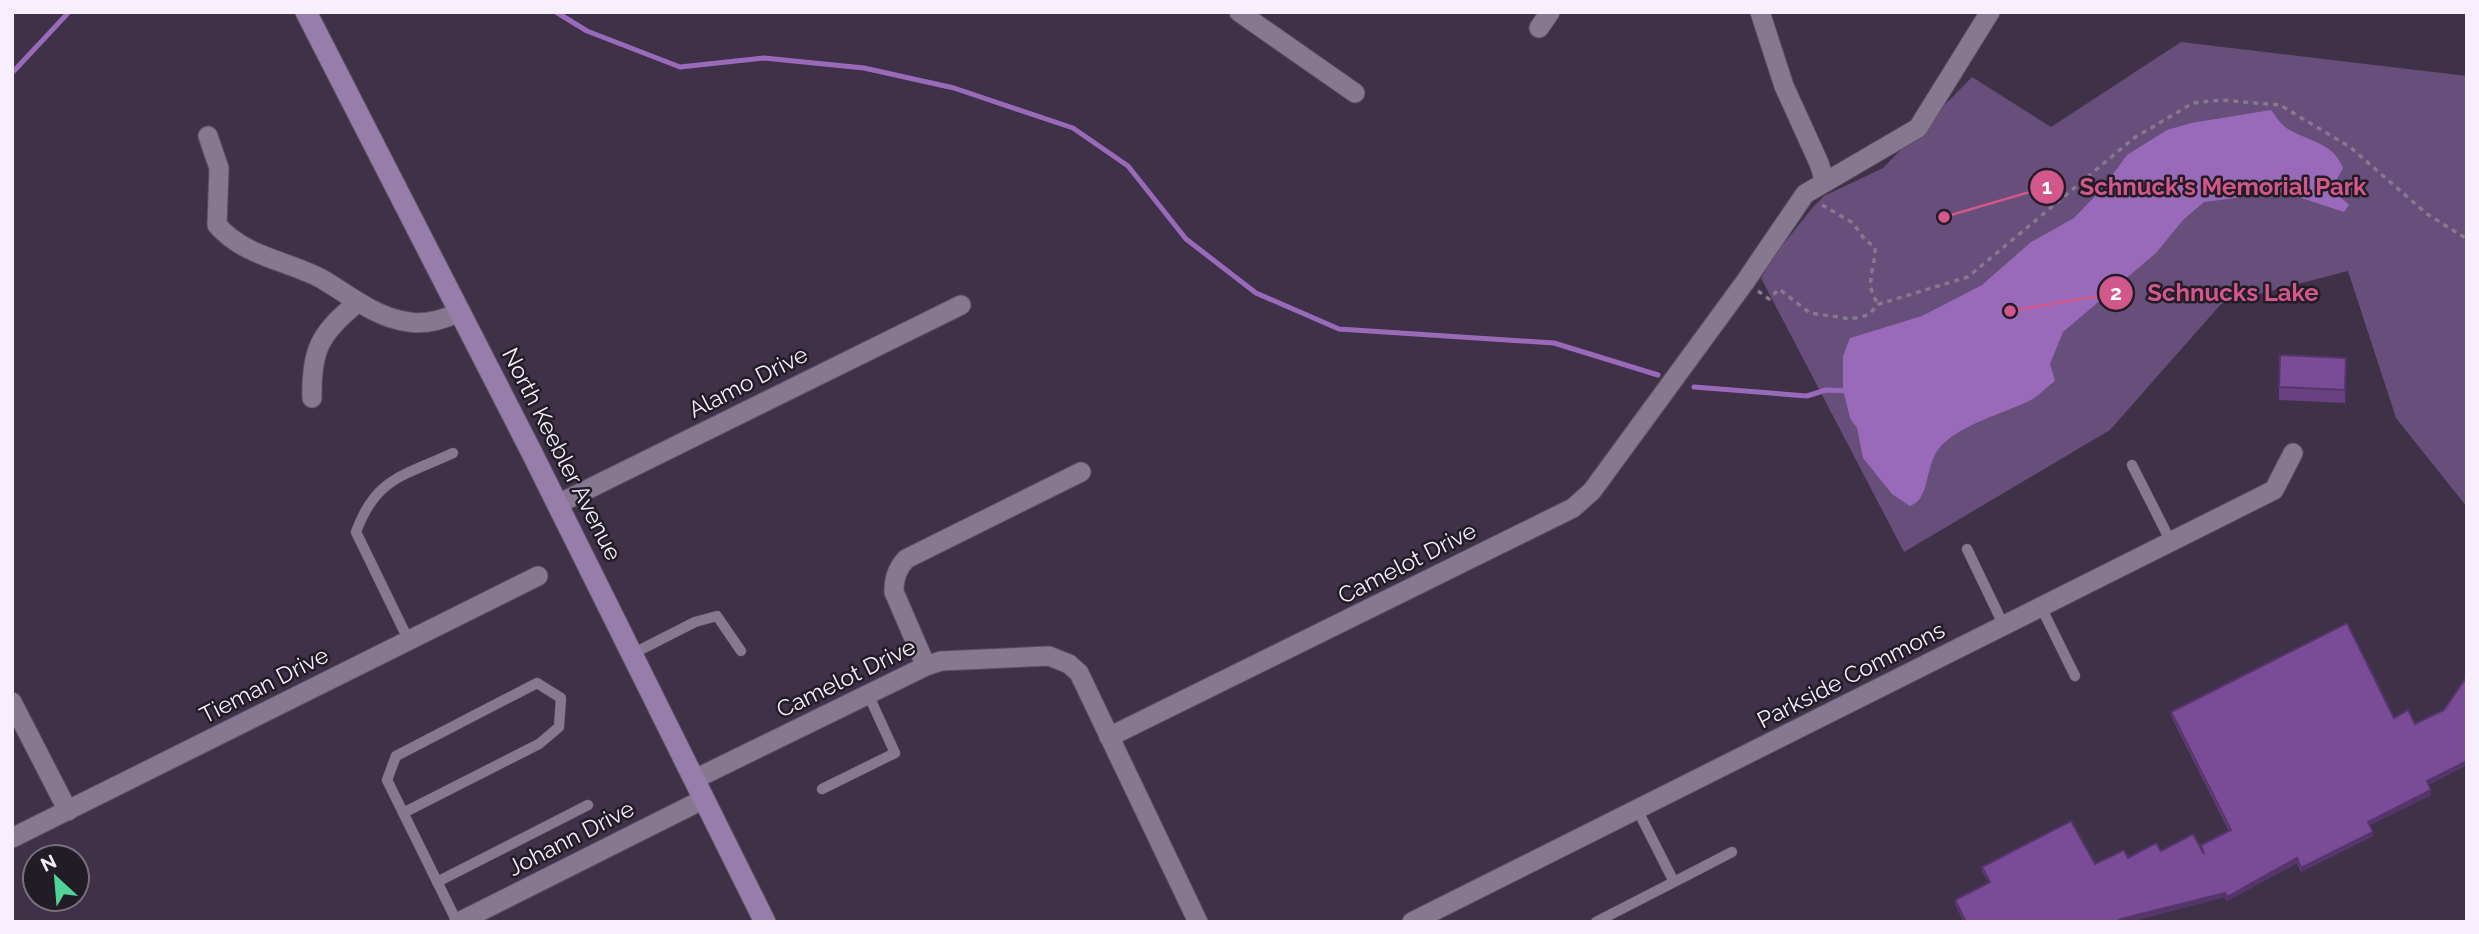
<svg xmlns="http://www.w3.org/2000/svg" width="2479" height="934" font-family="Raleway,sans-serif">
  <rect width="100%" height="100%" fill="#3e3148"/>
  <path fill="#684e7a" d="M2181,42L2467,76V507L2396,418L2348,271L2221,304L2110,430L1904,552L1761,278L1774,256L1813,207L1824,196L1883,168L1972,77L2051,127Z"/>
  <path fill="#996ab9" d="M2271,110C2275,115 2280,123 2285,127C2307,142 2333,141 2343,168L2337,179L2336,193L2349,205L2344,212L2283,192L2204,202L2183,220L2156,253L2063,332L2050,364L2055,381C2046,387 2038,397 2029,401C2002,414 1962,424 1941,446C1924,464 1931,499 1910,506L1892,494L1863,458L1857,428L1850,418L1843,389V356L1850,338L1922,316L1982,285L2031,242L2074,218L2102,189L2127,155L2167,130L2191,123Z"/>
  <g fill="none" stroke-linecap="round" stroke-linejoin="round">
    <path stroke="#996ab9" stroke-width="5" d="M556,12L587,31L680,67L764,58L864,68L954,88L1073,128L1128,166L1186,239L1256,293L1339,329L1554,343L1658,375
      M12,73L69,12
      M1694,387L1807,396L1826,390L1849,391"/>
    <g stroke="#5c5063" stroke-width="11">
      <path id="lane" d="M2132,465L2171,542
        M1967,549L2004,626
        M2041,607L2075,676
        M408,639L356,532C376,477 404,476 453,453
        M632,654L695,622L717,616L741,651
        M822,789L895,753L868,694
        M403,813L539,744L559,727L561,698L537,683L396,756L387,780L457,922
        M437,882L588,805
        M1674,882L1732,852
        M1596,922L1674,882L1637,809"/>
    </g>
    <g stroke="#5c5063" stroke-width="21">
      <path id="street" d="M1239,12L1355,93
        M1760,12L1784,86L1819,163L1825,182
        M1539,28L1550,12
        M208,136L219,168L217,225C245,257 286,260 322,279C349,295 376,318 409,322C428,325 443,319 461,312
        M312,398C311,350 320,333 357,303
        M558,504L961,305
        M926,666L894,592C894,578 897,569 906,559L1081,472
        M12,702L68,811
        M1109,737L1573,508L1592,491L1745,282L1805,194L1918,128L1990,12
        M695,779L926,666L941,661L1049,656L1069,664L1079,673L1198,922
        M12,838L538,576
        M459,922L704,799
        M1412,922L2274,490L2293,453"/>
    </g>
    <g stroke="#5c5063" stroke-width="23">
      <path id="secondary" d="M306,12L532,453L765,922"/>
    </g>
    <path stroke="#857a8d" stroke-width="3.5" stroke-dasharray="5 5" stroke-linecap="butt" d="M1822,205L1853,223L1865,240L1875,247C1876,268 1863,284 1878,303
      M1758,291L1769,299L1779,289L1810,313L1851,319L1868,315L1879,304L1968,277L2134,138L2193,103L2221,100L2280,105L2350,147L2427,214L2467,239"/>
    <use href="#lane" stroke="#877892" stroke-width="10"/>
    <use href="#street" stroke="#877892" stroke-width="19"/>
    <use href="#secondary" stroke="#977da9" stroke-width="21"/>
  </g>
  <path fill="#694183" d="M2346,371L2345,403L2279,400V387Z
    M2467,676V765L2428,785L2431,795L2370,825L2373,836L2301,872L2297,863L2227,901L2225,897L2129,922H1964L1955,904V900L1989,883L1982,871V867L2095,864L2161,851L2201,848V845L2229,831L2171,716V712L2394,718L2415,724L2444,710Z"/>
  <path fill="#55356a" d="M2467,761V765L2427,785V781Z
    M2431,790V795L2368,826V822Z
    M2373,832V836L2301,872V868Z
    M2297,858V863L2227,901V897Z
    M2225,893V897L2129,922H2116L2121,919Z"/>
  <path fill="#7a4c98" stroke="#55356a" stroke-width="2" d="M2280,355L2346,358L2345,390L2279,387Z
    M2347,623L2394,718L2408,710L2415,724L2444,710L2467,676V761L2427,781L2431,790L2368,822L2373,832L2301,868L2297,858L2227,897L2225,893L2121,919L2116,922H1966L1955,900L1990,882L1982,867L2071,821L2095,864L2124,850L2128,858L2156,843L2161,851L2193,834L2204,854L2201,845L2231,830L2171,712Z"/>
  <g text-anchor="middle" stroke-width="5" stroke-linejoin="round" paint-order="stroke">
    <g font-size="23" fill="#f7effd" stroke="#221c26">
      <text transform="translate(748 382) rotate(-27)" y="8">Alamo Drive</text>
      <text transform="translate(562 454) rotate(63)" y="8">North Keebler Avenue</text>
      <text transform="translate(1407 563) rotate(-27)" y="8">Camelot Drive</text>
      <text transform="translate(1851 675) rotate(-27)" y="8">Parkside Commons</text>
      <text transform="translate(846 678) rotate(-26)" y="8">Camelot Drive</text>
      <text transform="translate(264 685) rotate(-27)" y="8">Tieman Drive</text>
      <text transform="translate(571 838) rotate(-27)" y="8">Johann Drive</text>
    </g>
  </g>
  <path fill="none" stroke="#d2588c" stroke-width="2.5" d="M1944 217L2047 187M2010 311L2116 293"/>
  <g fill="#d2588c" stroke="#221c26" stroke-width="2.5">
    <circle cx="1944" cy="217" r="7"/>
    <circle cx="2010" cy="311" r="7"/>
    <circle cx="2047" cy="187" r="18"/>
    <circle cx="2116" cy="293" r="18"/>
  </g>
  <g font-size="21" text-anchor="middle" font-weight="bold" fill="#fff">
    <text x="2047" y="194">1</text>
    <text x="2116" y="300">2</text>
  </g>
  <g font-size="24" text-anchor="middle" font-weight="bold" fill="#d2588c" stroke="#221c26" stroke-width="5" stroke-linejoin="round" paint-order="stroke">
    <text x="2223" y="195">Schnuck's Memorial Park</text>
    <text x="2233" y="301">Schnucks Lake</text>
  </g>
  <rect width="2479" height="934" fill="none" stroke="#f7effd" stroke-width="28"/>
  <g transform="translate(56 878) rotate(334)"><circle r="33" fill="#221c26" stroke="#77707c" stroke-width="2"/>
  <path d="M0-5L12 26L0 18L-12 26Z" fill="#50d398"/>
  <text y="-10" font-size="19" font-weight="bold" text-anchor="middle" fill="#f7effd">N</text>
  </g>
</svg>
